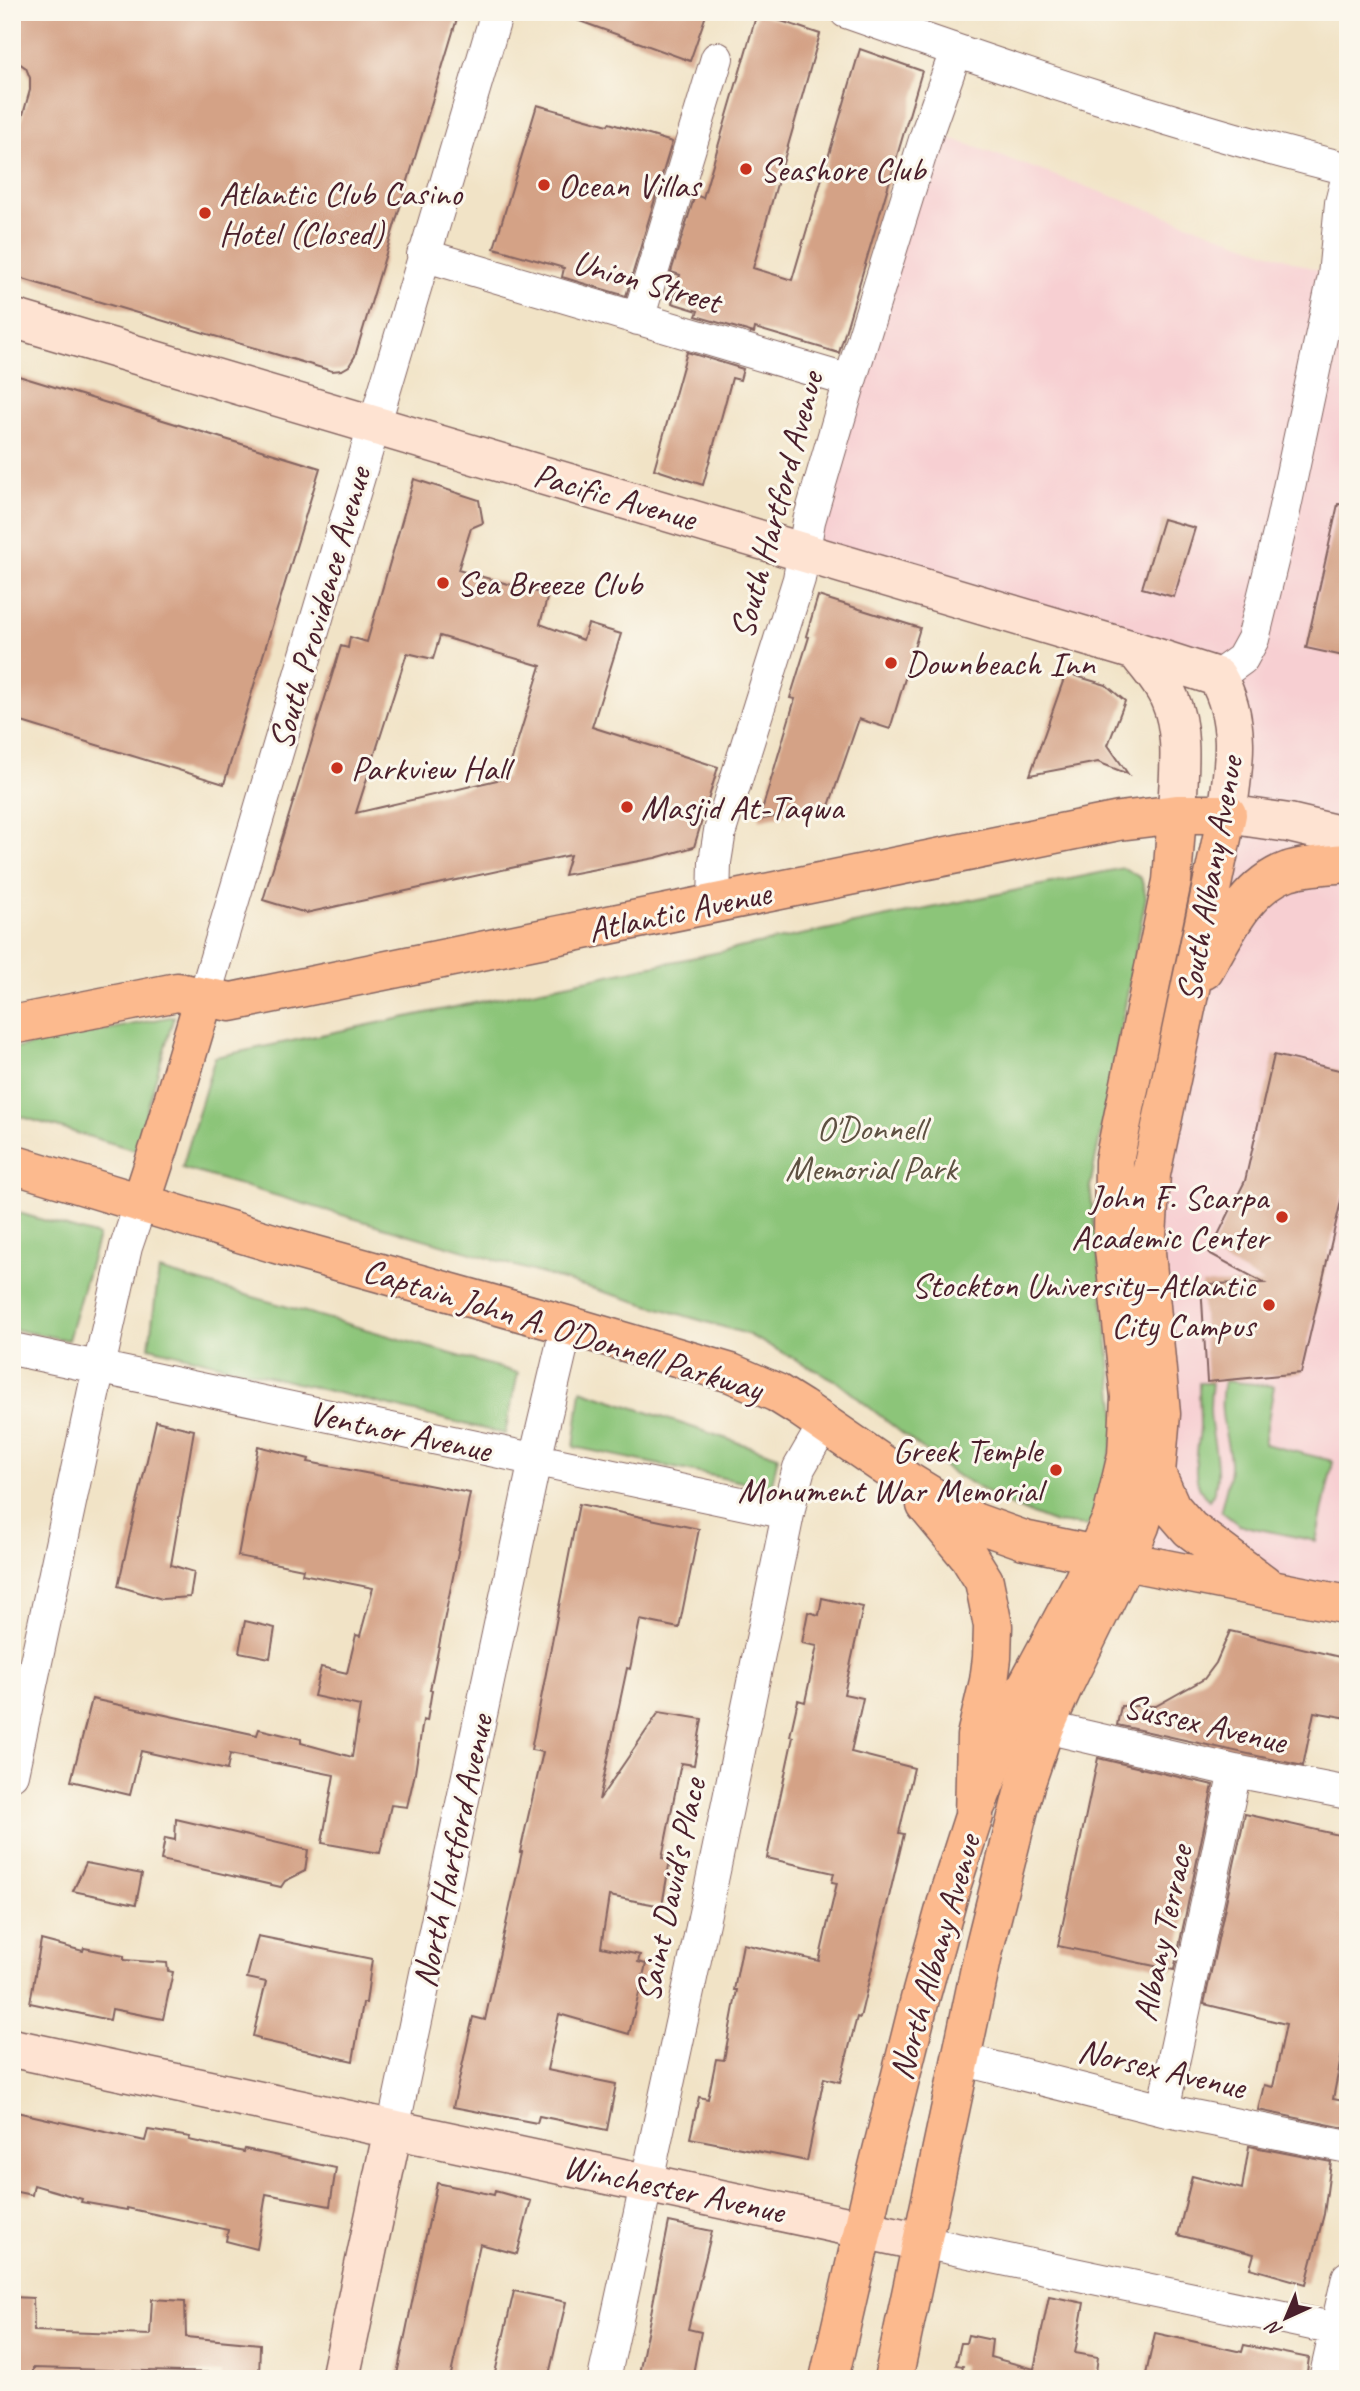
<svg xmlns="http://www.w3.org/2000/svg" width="1360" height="2391" font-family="Caveat,sans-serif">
  <rect width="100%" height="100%" fill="#fbf7ec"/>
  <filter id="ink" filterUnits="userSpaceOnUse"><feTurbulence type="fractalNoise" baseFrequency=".0143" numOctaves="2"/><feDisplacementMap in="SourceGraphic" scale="14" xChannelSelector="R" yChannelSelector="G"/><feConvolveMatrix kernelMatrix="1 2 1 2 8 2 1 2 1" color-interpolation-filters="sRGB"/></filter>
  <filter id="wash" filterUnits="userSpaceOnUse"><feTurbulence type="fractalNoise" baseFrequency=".00686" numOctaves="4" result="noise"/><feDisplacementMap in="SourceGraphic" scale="28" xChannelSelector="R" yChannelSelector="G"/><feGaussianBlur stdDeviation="1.57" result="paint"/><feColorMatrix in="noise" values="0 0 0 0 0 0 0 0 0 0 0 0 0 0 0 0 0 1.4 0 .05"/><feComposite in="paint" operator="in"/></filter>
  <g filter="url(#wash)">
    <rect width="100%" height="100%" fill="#f1e3c6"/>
    <path fill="#f7cfd2" d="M928,130L1334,276L1348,175V1605L1125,1561L1146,1252L1211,890L1226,693L829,559L809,521Z"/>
    <path fill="#8cc579" stroke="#6b7252" stroke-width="2" d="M1123,868L1141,878L1146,897L1090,1187L1117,1423L1096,1518L1086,1526L1055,1523L1014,1507L951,1472L835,1380L747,1334L182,1168L215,1057Z
      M174,1016L135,1150L12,1114V1049Z
      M12,1211L98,1236L68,1340L12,1329Z
      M159,1270L518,1373L505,1434L149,1347Z
      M1224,1381L1274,1386L1264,1444L1333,1461L1316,1541L1239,1525L1221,1511C1223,1494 1231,1480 1230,1462C1227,1431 1217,1415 1224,1381Z
      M1199,1383H1212C1210,1397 1209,1409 1211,1423C1213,1445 1225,1481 1209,1500C1187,1483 1199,1449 1200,1427C1200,1412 1199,1397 1199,1383Z
      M581,1390L778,1456L771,1488L574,1447Z"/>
    <g id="blocks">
      <path fill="#d4a286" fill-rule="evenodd" d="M12,12H459L355,356L349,366L342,370L332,371L23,279L12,274V153L30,90V78L26,68L12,58Z
        M563,12H707L690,61L563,15Z
        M757,13L820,34L753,268L792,280L860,49L922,71L839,353L755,328L754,333L696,316L698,311L672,303L680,275L671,272L695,195L703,198Z
        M537,105L608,125L609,123L672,142L626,296L562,277L564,268L494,248Z
        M687,352L743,369L740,380L732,378L703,485L654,469Z
        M12,374L320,468L224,784L12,719Z
        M414,479L479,500L483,523L471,528L458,570L548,595L540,624L583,640L588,624L621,634L592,727L718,767L694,847L655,858L564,875L570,855L306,913L263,900L341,646L348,648L350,637L367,642ZM440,636L541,666L506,778L356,813L407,653L433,659Z
        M1338,504L1348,505V657L1306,648Z
        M1163,519L1195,528L1174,597L1142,588Z
        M818,596L920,628L890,729L859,719L829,806L759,820L795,699L790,698L809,637L806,636Z
        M1066,673L1106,685L1125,701L1108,745L1128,774L1098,762L1030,775Z
        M1274,1055L1348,1072V1171L1301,1373L1207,1382L1201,1284L1264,1283L1209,1253L1245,1181Z
        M156,1421L194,1430L171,1565L194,1572L190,1597L162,1599L118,1586Z
        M258,1446L309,1459L308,1462L470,1493L430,1690H432L427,1721L423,1720L415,1773L407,1807L391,1805L380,1853L322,1843L334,1775L230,1754L227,1770L141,1751L130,1795L71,1781L92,1699L257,1735L259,1729L301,1739V1743L352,1757L360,1706L314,1696L321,1667L347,1673L356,1635L360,1636L373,1588L302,1574L303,1569L238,1556Z
        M579,1504L699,1529L679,1628L640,1620L630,1669L627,1668L599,1800L659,1712L702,1719L694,1765L681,1763L662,1858L670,1860L662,1906L609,1896L601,1947L640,1955L638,1962L646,1964L629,2034L559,2014L547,2070L616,2084L607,2130L539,2116L537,2123L453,2107L473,2017L485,2020L522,1852H520L543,1752L531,1750Z
        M822,1598L863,1607L844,1694L863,1698L851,1752L914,1768L899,1833L904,1834L860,2018L857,2017L840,2082L824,2078L807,2161L690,2138L699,2097L708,2099L716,2059L724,2060L737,1990H734L743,1944L819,1961L837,1883L832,1882L834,1873L767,1858L793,1737L790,1736L798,1700L805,1702L817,1646L802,1643L808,1612L819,1615Z
        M245,1621L275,1628L270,1658L239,1652Z
        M1230,1631L1348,1659V1718L1314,1712L1303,1766L1117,1725L1121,1706H1156L1204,1679L1216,1663Z
        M1098,1758L1213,1785L1174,1970L1058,1946Z
        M1245,1814L1348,1837V2023L1333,2099L1348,2102L1345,2128L1258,2110L1264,2085L1273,2087L1286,2024L1204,2004Z
        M176,1819L308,1850L305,1871L285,1881L281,1887L161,1860L165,1838L175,1840Z
        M86,1863L142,1874L136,1904L73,1891Z
        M258,1936L372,1959L366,2003H363L353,2061L260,2040V2038L253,2036L266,1982L247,1978Z
        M41,1940L83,1951L84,1948L124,1956V1960L167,1963L168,1971L173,1972L163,2019L112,2009L110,2020L30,2003Z
        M12,2111L145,2141L148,2130L190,2137L189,2140L244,2152L245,2149L336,2168L330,2206L266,2194L257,2249L226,2241L228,2230L127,2208V2210L81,2202L82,2199L34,2185L32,2195L12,2191Z
        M1249,2146L1331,2162L1324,2214L1306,2284L1250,2268L1254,2254L1178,2235L1192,2176L1242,2189Z
        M437,2183L494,2195L495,2191L531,2201L517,2254L480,2244L450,2379H396Z
        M669,2222L712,2231L688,2329L701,2332L692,2379H638Z
        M514,2291L566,2302L548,2379H521L495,2373Z
        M1049,2296L1084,2303L1075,2353L1098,2357L1095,2379H973L961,2376L963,2366L956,2365L961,2343H966L968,2335L992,2340L990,2357L1034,2369Z
        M12,2297L33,2298L34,2331L150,2335L152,2299L185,2301L186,2337L260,2344L259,2379H221V2373L33,2368V2379H12Z
        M1155,2333L1242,2352L1244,2345L1309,2358L1306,2379H1145Z"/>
    </g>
  </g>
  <g filter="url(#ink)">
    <use href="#blocks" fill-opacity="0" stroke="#846461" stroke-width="2"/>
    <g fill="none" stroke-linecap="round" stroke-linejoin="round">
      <g stroke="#846461" stroke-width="34">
        <path id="street" d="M846,12C1011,70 1178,127 1348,169
          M423,255L850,381
          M638,319L717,58
          M1217,677L1242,659L1253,639L1282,521L1334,276L1341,203L1348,175
          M714,904L715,862L720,831L799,579L809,521L850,381L928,130L956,51
          M204,998L497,12
          M12,1349L788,1513
          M1045,1727L1235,1771L1348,1793
          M12,1774L99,1367L126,1247L141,1203
          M961,2059L1163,2110L1348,2147
          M1163,2110L1235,1771
          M393,2129L535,1460L567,1325
          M922,2242L1336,2329
          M604,2379L710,1890L793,1490L799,1468L825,1423
          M1325,2379L1348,2277"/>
      </g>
      <g stroke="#846461" stroke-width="41">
        <path id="secondary" d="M12,318L1136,651L1217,677C1242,720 1234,767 1227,814L1289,823L1348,837
          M1136,651C1148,666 1163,682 1170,700C1185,734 1178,778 1177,814
          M12,2048L922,2242
          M340,2379L393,2129"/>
      </g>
      <g stroke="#846461" stroke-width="41">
        <path id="primary" d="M1204,970C1225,935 1245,886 1288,871C1307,865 1328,865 1348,863
          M12,1025L177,992L231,1002L1119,821L1177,814H1227L1151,1174L1146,1252L1161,1414L1156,1473L1140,1526L1125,1561L1348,1605
          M141,1203L160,1145L204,998
          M1156,1473L1171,1507L1190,1529L1264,1584
          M977,1804L1015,1708L1083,1581L1112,1518L1127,1455L1130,1397L1113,1240L1114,1161L1172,881L1177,814"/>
      </g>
      <g stroke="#846461" stroke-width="41">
        <path id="highway" d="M12,1164L276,1244L567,1325L731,1373L777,1393L801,1408L907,1481L974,1522L1024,1540L1125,1561L1063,1687L1045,1727L1025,1785L985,1945L893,2379
          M829,2379L871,2195L920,1999L951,1887L974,1816L976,1736L989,1681L992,1658L993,1626L984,1581L969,1557L926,1505"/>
      </g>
      <use href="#street" stroke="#fff" stroke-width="32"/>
      <use href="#secondary" stroke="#fee3d2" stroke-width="38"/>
      <use href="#primary" stroke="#fcba8e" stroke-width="38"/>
      <use href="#highway" stroke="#fcba8e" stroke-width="38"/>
    </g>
  </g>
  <g fill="#c8321e" stroke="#fbf7ec" stroke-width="2.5">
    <circle cx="746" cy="169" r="7"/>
    <circle cx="544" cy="185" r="7"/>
    <circle cx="205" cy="213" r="7"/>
    <circle cx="443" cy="583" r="7"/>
    <circle cx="891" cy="663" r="7"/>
    <circle cx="337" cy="768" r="7"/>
    <circle cx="627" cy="807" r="7"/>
    <circle cx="1282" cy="1217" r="7"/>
    <circle cx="1269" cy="1305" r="7"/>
    <circle cx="1056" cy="1470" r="7"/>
  </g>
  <g text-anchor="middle" stroke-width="6" stroke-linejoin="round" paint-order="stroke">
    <g font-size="35" fill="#4a1f2b" stroke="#fbf7ec" text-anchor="start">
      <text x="760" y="181">Seashore Club</text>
      <text x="558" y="197">Ocean Villas</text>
      <text x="219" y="205">Atlantic Club Casino<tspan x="219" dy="40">Hotel (Closed)</tspan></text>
      <text x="457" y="595">Sea Breeze Club</text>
      <text x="905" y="675">Downbeach Inn</text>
      <text x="351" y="780">Parkview Hall</text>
      <text x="641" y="819">Masjid At-Taqwa</text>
      <text x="1268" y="1209" text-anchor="end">John F. Scarpa<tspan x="1268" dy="40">Academic Center</tspan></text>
      <text x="1255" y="1297" text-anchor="end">Stockton University–Atlantic<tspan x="1255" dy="40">City Campus</tspan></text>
      <text x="1042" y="1462" text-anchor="end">Greek Temple<tspan x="1042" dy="40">Monument War Memorial</tspan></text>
    </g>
    <g font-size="35" fill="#4a1f2b" stroke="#fbf7ec">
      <text transform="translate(647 281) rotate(16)" y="12">Union Street</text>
      <text transform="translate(615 496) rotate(16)" y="12">Pacific Avenue</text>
      <text transform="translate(776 505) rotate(-75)" y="12">South Hartford Avenue</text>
      <text transform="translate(319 608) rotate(-74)" y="12">South Providence Avenue</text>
      <text transform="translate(1209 879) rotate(-80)" y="12">South Albany Avenue</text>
      <text transform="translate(679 911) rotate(-12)" y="12">Atlantic Avenue</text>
      <text transform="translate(563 1329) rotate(17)" y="12">Captain John A. O'Donnell Parkway</text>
      <text transform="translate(400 1431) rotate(12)" y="12">Ventnor Avenue</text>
      <text transform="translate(1205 1723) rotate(13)" y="12">Sussex Avenue</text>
      <text transform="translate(452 1851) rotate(-78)" y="12">North Hartford Avenue</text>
      <text transform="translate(670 1890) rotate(-78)" y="12">Saint David's Place</text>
      <text transform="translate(1162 1933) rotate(-78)" y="12">Albany Terrace</text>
      <text transform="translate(934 1957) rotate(-74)" y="12">North Albany Avenue</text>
      <text transform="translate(1162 2068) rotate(13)" y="12">Norsex Avenue</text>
      <text transform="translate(674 2188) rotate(12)" y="12">Winchester Avenue</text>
    </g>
    <g font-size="35" fill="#5e5142" stroke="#fbf7ec">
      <text x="871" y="1140">O'Donnell<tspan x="871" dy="40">Memorial Park</tspan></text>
    </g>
  </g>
  <rect width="1360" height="2391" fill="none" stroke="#fbf7ec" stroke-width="42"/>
  <g transform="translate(1286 2318) rotate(224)" stroke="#fbf7ec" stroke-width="5" paint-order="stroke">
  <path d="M0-5L12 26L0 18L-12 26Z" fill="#4a1f2b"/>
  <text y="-10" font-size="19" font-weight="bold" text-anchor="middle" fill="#4a1f2b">N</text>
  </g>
</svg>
